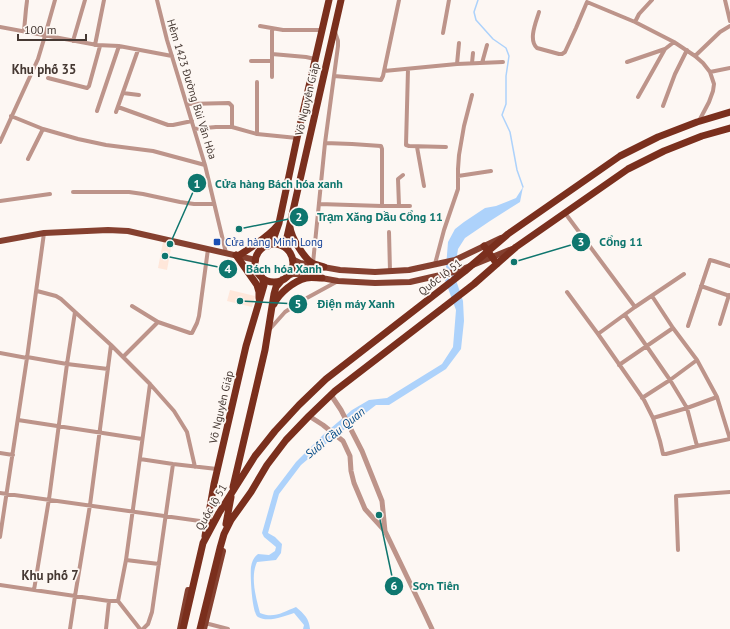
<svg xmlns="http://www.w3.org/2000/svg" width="730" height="629" font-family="'PT Sans',sans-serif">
  <rect width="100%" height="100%" fill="#fdf7f3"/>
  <path fill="#ffe7da" d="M163,242L172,243L167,270L158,268Z
    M230,290L255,296L252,307L227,301Z"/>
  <path fill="#add2fb" d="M523,187L520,202L490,221L465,238L458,249L454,274L463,301L464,321L461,349L446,369L389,405H376L328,442L301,465L279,494L268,533L275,537L282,544L281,553L276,560L257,562C250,577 256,598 260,613C274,619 283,612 296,607C304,614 309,618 310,629H303L304,625L294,613C284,616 268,623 258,617C252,614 250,575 251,567C252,561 254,557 258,554L269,555L275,551L276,547L264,537L262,533L274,491L296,462L323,435L352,410L369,400L387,398L442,364L453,347L456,310L445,280L448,242L455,229L464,222L485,208L496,206L516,198Z"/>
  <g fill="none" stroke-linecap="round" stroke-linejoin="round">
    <path stroke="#add2fb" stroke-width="1.5" d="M478,0L474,12L476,20L493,39L506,48L509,56L506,76V104L502,115L510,132L517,170L523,187"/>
    <path stroke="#bd948a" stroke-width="4" d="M157,0L167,40L205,165L226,253
      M725,0L730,21
      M539,12C536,22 528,40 537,48L559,54H562L565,52L576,28L587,2L635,22L674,42L695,56L703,63L710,72L714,84L713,91L709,102L699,121
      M635,22L639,14L652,0
      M260,26L283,30H322
      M0,27L97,45L119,46L172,56
      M272,29V77
      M24,31L26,9L27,1
      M443,33L449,0
      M73,41L85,0
      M95,45L104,0
      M272,54L306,57L315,59
      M695,56L720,32L730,26
      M251,61H272
      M627,62L665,49L674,42
      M472,63L473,53
      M482,63L487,45
      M457,64L459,43
      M408,69L406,145L409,146L446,147
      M384,71L457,64L503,62
      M710,72L730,68
      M334,76L381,80L383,76L399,0
      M48,78L87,88L89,86L100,46
      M257,82V134
      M123,93L139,95
      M638,97L665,49
      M187,104L229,103L232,106V127
      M663,106L675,74L687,50
      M118,107L168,125H173L192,121
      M97,111L119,46
      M116,112L138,50
      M11,116L43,129L78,139L106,145L153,151L205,165
      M194,129L216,127H232L257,134L297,138
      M0,142L38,59L44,39L55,0
      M417,147L424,186
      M28,159L43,129
      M458,176L491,171
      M73,192H129L143,194L180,202L194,204H214
      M0,201L50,194
      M319,204L382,206V149L381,146L352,144L325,143
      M382,206H410
      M399,206L398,179L403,175
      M565,213L635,307L598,334L644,400L653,418L660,441L663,454H666L697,446L730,439
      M389,232L390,271
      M313,263L325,143L338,46V41L335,32
      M435,264L444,230L458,189V169L459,155L464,126L472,95
      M701,286L730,296
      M37,291L56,296L61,299L111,345L150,384L174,411L187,432L195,467
      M567,292L598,334
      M652,296L673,328L697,360L717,397L730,439
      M132,306L158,322
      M635,307L684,274
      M625,315L670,380L687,408L697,446
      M720,324L729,295
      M688,326L710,260L714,261L730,266
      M269,330L285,312L305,299L338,281
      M0,353L27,358
      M27,357L67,364L108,369
      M123,357L158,322L190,333H192L197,323L199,316L208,249
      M619,365L673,328
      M642,398L670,380L697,360
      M653,418L687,408L717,397
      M18,420L142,439
      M0,453L13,455
      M140,459L173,464L217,469
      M0,493L207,522
      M0,537L27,358L44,233
      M678,550L676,496L730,492
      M126,560L159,564
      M0,585L109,601H118
      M34,590L49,499L67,364L75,312
      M205,623L228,629
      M70,629L75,596L90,505L111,345
      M106,629L109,601
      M140,629L118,601L126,560L150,384
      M143,629L148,624L152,612L173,464"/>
    <path stroke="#bd948a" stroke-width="5" d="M331,395L341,410L362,451L382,501L385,531
      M309,416L323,425L343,441L350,456L351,471L354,483L365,509L385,531L424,612L432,629"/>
    <path stroke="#85402f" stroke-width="6" d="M0,241L44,233L108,230L128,231L256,260
      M292,259L300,263L340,270L375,272L409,270L455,260L501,238
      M288,276L293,274H299L338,281L375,283L410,282L458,271L512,249
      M180,629L188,590
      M204,629L223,551"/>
    <path stroke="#7a2f1d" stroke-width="7" d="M290,227C291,237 304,258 312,263C316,265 320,266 324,267
      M255 263a19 19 0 1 1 38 0a19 19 0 1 1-38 0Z
      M268,246L273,240L279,223L297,138L329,0
      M484,246L497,264
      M288,250L287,237L341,0
      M236,255L257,285L259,292V298
      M238,256C249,249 270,235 278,225
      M274,304C279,293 294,281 306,278C311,277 317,278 322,278
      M233,487L265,350L274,294L276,287L282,280
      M226,524L231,497
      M205,536L214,484L246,346L262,292L264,285L262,277
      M183,629L203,543L219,513L255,456L275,431L299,405L326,379L465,271L508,234L620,156L658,137L697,122L730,112
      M200,629L220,548L224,534L231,520L251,492L267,465L286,440L309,416L335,391L474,284L516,247L628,169L664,151L702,136L730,128"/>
  </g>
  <rect fill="#1a4fb4" stroke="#fdf7f3" stroke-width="1.5" x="213" y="238" width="8" height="8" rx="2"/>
  <g text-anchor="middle" stroke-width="3.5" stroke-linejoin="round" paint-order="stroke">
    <g font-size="11" fill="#463933" stroke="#fdf7f3">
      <text transform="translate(192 89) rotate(73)" y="4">Hẻm 1423 Đường Bùi Văn Hòa</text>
      <text transform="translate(307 99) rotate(-77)" y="4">Võ Nguyên Giáp</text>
      <text transform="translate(440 277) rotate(-38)" y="4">Quốc lộ 51</text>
      <text transform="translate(221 407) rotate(-77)" y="4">Võ Nguyên Giáp</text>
      <text transform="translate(211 507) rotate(-60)" y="4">Quốc lộ 51</text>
    </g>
    <g font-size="11" fill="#164399" stroke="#fdf7f3" text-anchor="start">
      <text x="225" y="246">Cửa hàng Minh Long</text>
    </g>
    <g font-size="12" font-style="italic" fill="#084e89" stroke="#fdf7f3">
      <text transform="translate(335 433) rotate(-39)" y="4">Suối Cầu Quan</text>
    </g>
    <g font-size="13" font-weight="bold" fill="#463933" stroke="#fdf7f3">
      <text x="44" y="74">Khu phố 35</text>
      <text x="50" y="580">Khu phố 7</text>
    </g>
  </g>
  <path fill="none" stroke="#0f766e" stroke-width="1.5" d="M170 244L197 183M239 229L299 217M514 262L581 242M165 256L228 269M240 301L298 304M379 515L394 586"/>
  <g fill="#0f766e" stroke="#fdf7f3" stroke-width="1.5">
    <circle cx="170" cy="244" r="4"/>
    <circle cx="239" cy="229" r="4"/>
    <circle cx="514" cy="262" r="4"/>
    <circle cx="165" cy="256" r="4"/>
    <circle cx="240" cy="301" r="4"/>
    <circle cx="379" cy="515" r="4"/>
    <circle cx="197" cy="183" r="10"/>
    <circle cx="299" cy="217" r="10"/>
    <circle cx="581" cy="242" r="10"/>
    <circle cx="228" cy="269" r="10"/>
    <circle cx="298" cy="304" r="10"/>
    <circle cx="394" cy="586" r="10"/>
  </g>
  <g font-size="12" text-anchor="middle" font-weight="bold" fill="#fff">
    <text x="197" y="188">1</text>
    <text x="299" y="221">2</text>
    <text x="581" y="246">3</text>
    <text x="228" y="273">4</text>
    <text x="298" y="308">5</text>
    <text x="394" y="590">6</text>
  </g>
  <g font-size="12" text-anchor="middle" font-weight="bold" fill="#0f766e" stroke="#fdf7f3" stroke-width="3.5" stroke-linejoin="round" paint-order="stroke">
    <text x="279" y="188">Cửa hàng Bách hóa xanh</text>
    <text x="380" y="221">Trạm Xăng Dầu Cổng 11</text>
    <text x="621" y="246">Cổng 11</text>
    <text x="284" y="273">Bách hóa Xanh</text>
    <text x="356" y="308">Điện máy Xanh</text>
    <text x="436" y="590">Sơn Tiên</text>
  </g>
  <path d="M18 34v6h68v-6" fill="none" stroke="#463933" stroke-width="2"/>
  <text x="24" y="34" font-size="12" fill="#463933" stroke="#fdf7f3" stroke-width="3" paint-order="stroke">100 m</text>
</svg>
